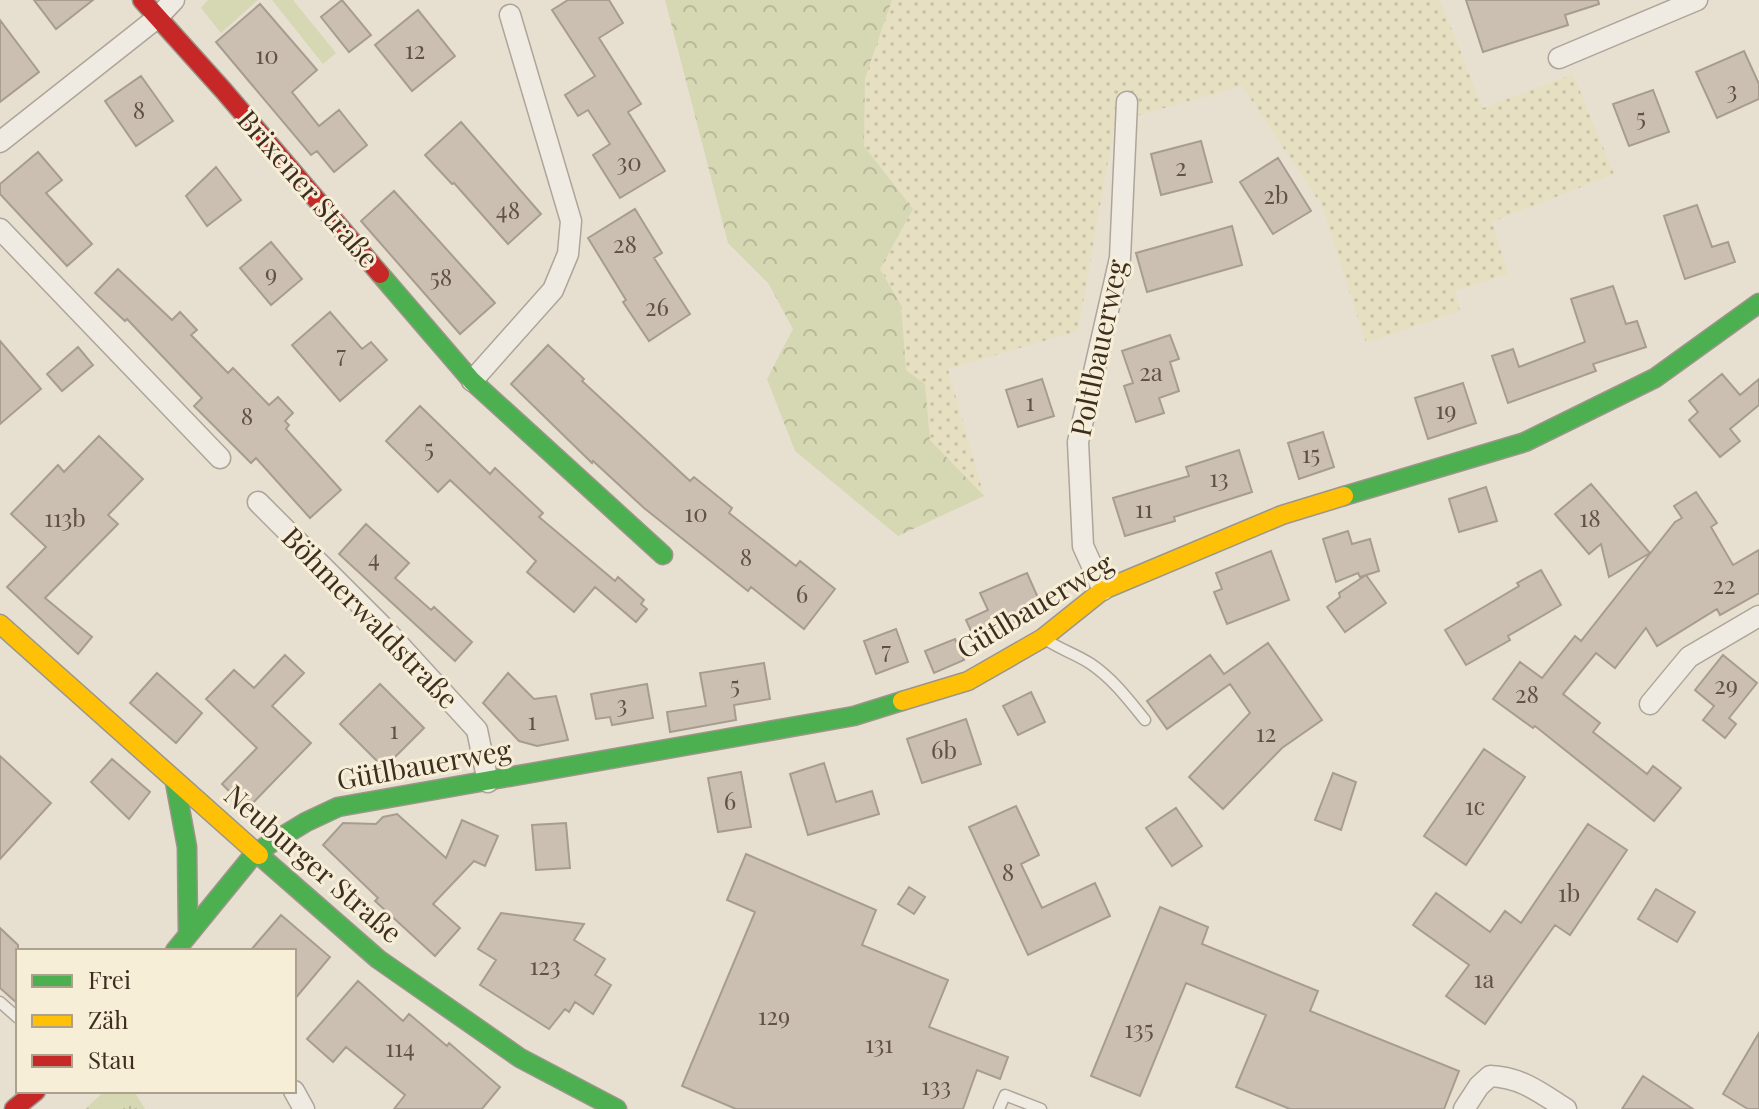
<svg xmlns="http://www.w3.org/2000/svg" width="1759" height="1109" font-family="'Playfair Display',serif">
  <defs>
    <pattern id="farmland-dots" width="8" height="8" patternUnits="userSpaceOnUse" patternTransform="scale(2)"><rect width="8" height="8" fill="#e6dfc2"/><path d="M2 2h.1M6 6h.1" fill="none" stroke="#c6c0a6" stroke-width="1.8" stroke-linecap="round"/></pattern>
    <pattern id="grass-tufts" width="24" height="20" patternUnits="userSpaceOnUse" patternTransform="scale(2)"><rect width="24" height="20" fill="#d6d7b3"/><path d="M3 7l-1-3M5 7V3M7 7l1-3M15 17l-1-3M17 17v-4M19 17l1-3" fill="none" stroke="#b9b99a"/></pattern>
    <pattern id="forest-crowns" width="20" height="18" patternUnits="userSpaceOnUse" patternTransform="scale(2)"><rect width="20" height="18" fill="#d6d7b3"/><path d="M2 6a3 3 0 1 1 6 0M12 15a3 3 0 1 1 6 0" fill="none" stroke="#b9b99a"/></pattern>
  </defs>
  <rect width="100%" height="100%" fill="#e7e0d1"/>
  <path fill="url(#farmland-dots)" d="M892,0H1440L1483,108L1573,74L1614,174L1492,222L1508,274L1455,291L1460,311L1366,343L1322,206L1242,86L1115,122L1078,331L948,369L984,496L930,440L925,384L906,370L901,305L880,268L913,209L864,146L865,78Z"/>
  <path fill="url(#grass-tufts)" d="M105,1091H134L145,1109H85Z"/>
  <path fill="url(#forest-crowns)" d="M665,0H892L865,78L864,146L913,209L880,269L901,305L906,370L925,384L930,440L984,496L898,536L795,451L767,379L793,329L768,283L728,243Z"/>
  <path fill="#d6d7b3" d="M208,0H258L221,33L201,8Z
    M272,0H293L336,53L323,64Z"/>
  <path fill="#cbbfb2" stroke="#a89c90" stroke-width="2" d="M34,0H93L56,29Z
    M342,0L371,35L349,52L321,17Z
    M568,0H609L623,23L599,38L641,104L628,112L665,171L620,198L593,155L610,144L588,110L578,116L565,95L595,76L552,10Z
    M1466,0H1598L1599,4L1565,15L1568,25L1483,52Z
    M260,4L317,70L292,92L319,126L339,110L367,145L334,172L317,151L311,155L216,42Z
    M418,10L455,56L412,91L375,45Z
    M0,20L39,72L0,102Z
    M1744,51L1759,84V99L1717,118L1696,72Z
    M141,76L173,121L136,146L105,101Z
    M1653,90L1669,132L1629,146L1613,104Z
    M461,122L541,214L508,244L454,183L452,184L425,155Z
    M1201,141L1212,182L1161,195L1151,154Z
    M38,152L62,180L46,193L92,244L67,266L0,194V184Z
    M1278,158L1311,211L1273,234L1240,182Z
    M216,167L241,200L207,226L186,196Z
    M394,191L495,303L460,334L361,221Z
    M1697,205L1712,247L1728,242L1735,262L1685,279L1664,216Z
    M635,209L662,253L654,258L690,314L649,341L623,302L626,300L588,238Z
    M1232,226L1242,265L1147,292L1136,253Z
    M271,242L302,279L271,305L240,268Z
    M118,269L172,320L180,312L197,330L191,335L228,373L233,368L269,405L278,397L293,413L285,421L289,425L286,429L341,490L310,518L256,458L251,463L194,406L202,398L127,319L125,321L95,293Z
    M1613,286L1626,324L1637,321L1646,347L1593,364L1596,371L1508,403L1492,356L1513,349L1519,367L1585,342L1571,299Z
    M330,312L362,349L371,342L387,360L340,401L292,345Z
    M1170,335L1179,359L1170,362L1179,391L1159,398L1164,413L1136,422L1124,386L1133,383L1122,351Z
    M0,341L41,389L0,424Z
    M548,345L584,379L582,381L690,481L694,477L732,508L729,513L796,566L800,561L835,589L804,629L751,587L748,591L644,508L593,461L592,463L511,384Z
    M78,347L93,365L62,391L47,374Z
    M1722,374L1740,395L1759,379V405L1730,429L1740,441L1720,457L1689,420L1698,412L1689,401Z
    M1042,379L1054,416L1018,427L1006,390Z
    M1463,383L1476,423L1428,439L1415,398Z
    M420,406L490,474L495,468L543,513L539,517L615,581L618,577L644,600L641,604L647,609L636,622L595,587L574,612L527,572L536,561L450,480L438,492L386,441Z
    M1323,432L1334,467L1299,479L1288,443Z
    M99,436L143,479L108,515L118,524L45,598L92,637L78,654L7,587L46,547L11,514L58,465L64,472Z
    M1239,450L1252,492L1174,517L1175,521L1125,536L1113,498L1189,476L1186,467Z
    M1591,484L1650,553L1609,577L1601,544L1589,554L1555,514Z
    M1486,487L1497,521L1459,532L1449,499Z
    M1696,492L1717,523L1711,527L1733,565L1759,550V593L1720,615L1717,609L1657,646L1646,628L1615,668L1596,653L1563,694L1600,723L1593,732L1647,774L1653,766L1681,788L1654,821L1535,726L1533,728L1493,699L1520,662L1542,678L1575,636L1581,641L1675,522L1682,518L1674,506Z
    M366,524L409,563L395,578L431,610L434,607L472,642L455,661L339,554Z
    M1348,531L1352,544L1370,539L1379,571L1360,577L1358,573L1336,582L1323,539Z
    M1271,551L1289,600L1227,624L1214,592L1222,589L1216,573Z
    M1541,570L1561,605L1508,636L1510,640L1466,665L1445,630L1519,586L1517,583Z
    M1027,573L1043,609L1007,625L1010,630L977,644L966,620L988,610L980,593Z
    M1366,575L1386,603L1345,632L1327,607L1340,597L1339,593Z
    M896,629L908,662L876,674L864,641Z
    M955,639L964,660L934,673L925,651Z
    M1268,643L1322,720L1282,748L1223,809L1189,777L1250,713L1230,684L1167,729L1147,701L1210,655L1224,674Z
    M285,655L304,673L272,706L311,743L247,809L222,784L257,748L206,699L234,670L254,688Z
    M1723,655L1757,683L1729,718L1736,724L1725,738L1703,720L1714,706L1695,690Z
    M764,663L770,699L734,705L736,720L670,732L667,712L706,706L700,673Z
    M157,673L202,713L176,743L130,703Z
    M508,673L534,699L556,696L568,740L537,746L519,741L483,703Z
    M380,684L424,728L384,768L340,724Z
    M647,684L653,718L612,725L610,717L596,719L591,694Z
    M1031,692L1045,722L1018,735L1003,706Z
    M966,719L981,764L922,783L907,739Z
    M1484,749L1525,777L1466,865L1424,836Z
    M0,756L51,803L0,859Z
    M112,759L150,792L129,819L91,782Z
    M824,763L836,802L872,791L879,814L808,835L790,774Z
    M741,772L751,827L718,832L708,778Z
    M1333,773L1356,782L1341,830L1315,820Z
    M1016,806L1039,855L1021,864L1042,908L1095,883L1110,916L1028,955L969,827Z
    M1176,808L1202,846L1172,866L1146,828Z
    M397,814L446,858L462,820L498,836L485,866L474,861L433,904L460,928L435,956L375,901L378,898L323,845L343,823L376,824L383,817Z
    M566,823L570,868L536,870L532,825Z
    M1588,824L1627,850L1570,935L1555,925L1485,1024L1446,996L1469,965L1413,925L1436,893L1490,932L1505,911L1521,923Z
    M746,854L876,910L862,945L948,980L929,1027L1008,1057L1000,1079L977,1070L963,1109H736L682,1086L755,912L727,900Z
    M909,887L925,897L914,914L898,904Z
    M1656,889L1695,912L1677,942L1638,919Z
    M1160,907L1208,927L1202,944L1318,991L1310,1011L1459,1071L1444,1109H1290L1236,1087L1266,1015L1186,983L1140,1096L1091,1076Z
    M501,913L584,924L574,940L605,959L595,975L611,985L593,1014L575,1002L569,1012L565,1009L549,1029L480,985L496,960L478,949Z
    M281,915L330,957L294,1000V951H250Z
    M0,928L18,945V1004L0,988Z
    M358,981L403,1021L409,1014L447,1046L449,1043L500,1087L482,1109H394L405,1095L346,1047L333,1062L307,1039Z
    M1759,1033V1109H1748L1723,1094Z
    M1643,1076L1693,1109H1622Z"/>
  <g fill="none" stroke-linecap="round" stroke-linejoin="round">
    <g stroke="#ada599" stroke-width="13">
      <path id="lane" d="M1045,639C1059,649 1076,654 1091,664C1113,679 1128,699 1145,720
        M0,1002L18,1018
        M999,1109L1005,1095L1041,1109"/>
    </g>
    <g stroke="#ada599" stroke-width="23">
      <path id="street" d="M1559,58L1697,0
        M0,142L157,18L174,0
        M0,229L220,458
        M472,381L553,290L568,254L571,221L510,15
        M258,502L381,625L477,730L488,782
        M1103,590L1083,546L1078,442L1120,258L1127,102
        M1650,704L1689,657L1759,616
        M294,1091L304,1109
        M1464,1109L1479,1086L1490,1076C1521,1077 1541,1093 1566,1109"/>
    </g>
    <g stroke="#9c958a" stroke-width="21">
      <path id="fast" d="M380,274L472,381L663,555
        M1344,496L1525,442L1655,378L1759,303
        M175,782L187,847L188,932
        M259,855L378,959L520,1058L617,1109
        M175,951L255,853L306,822L338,807L854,716L902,701"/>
    </g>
    <g stroke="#9c958a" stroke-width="21">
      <path id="slow" d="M0,624L259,855
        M902,701L968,681L1043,638L1103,590L1282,515L1344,496"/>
    </g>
    <g stroke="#9c958a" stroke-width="21">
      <path id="jam" d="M142,0L223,90L380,274
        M14,1109L36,1091"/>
    </g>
    <use href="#lane" stroke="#efebe3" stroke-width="10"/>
    <use href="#street" stroke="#efebe3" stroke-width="20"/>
    <use href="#fast" stroke="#4caf50" stroke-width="18"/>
    <use href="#slow" stroke="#ffc107" stroke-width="18"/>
    <use href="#jam" stroke="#c62828" stroke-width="18"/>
  </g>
  <g text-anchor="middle" stroke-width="6" stroke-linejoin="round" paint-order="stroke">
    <g font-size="24" fill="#605244">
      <text x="415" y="59">12</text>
      <text x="267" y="64">10</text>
      <text x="1732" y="99">3</text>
      <text x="139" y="119">8</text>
      <text x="1641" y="126">5</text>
      <text x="629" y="171">30</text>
      <text x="1181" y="176">2</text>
      <text x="1276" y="204">2b</text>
      <text x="508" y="219">48</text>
      <text x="625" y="253">28</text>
      <text x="271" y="282">9</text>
      <text x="441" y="286">58</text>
      <text x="657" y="316">26</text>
      <text x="341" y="363">7</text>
      <text x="1151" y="381">2a</text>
      <text x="1030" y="411">1</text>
      <text x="1446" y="419">19</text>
      <text x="247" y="425">8</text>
      <text x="429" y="457">5</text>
      <text x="1311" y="463">15</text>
      <text x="1219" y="487">13</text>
      <text x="1144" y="518">11</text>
      <text x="696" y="522">10</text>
      <text x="65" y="527">113b</text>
      <text x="1590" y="527">18</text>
      <text x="746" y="566">8</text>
      <text x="374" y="567">4</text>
      <text x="1724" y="594">22</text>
      <text x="802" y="603">6</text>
      <text x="886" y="659">7</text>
      <text x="735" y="694">5</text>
      <text x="1726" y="694">29</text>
      <text x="1527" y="703">28</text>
      <text x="622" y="713">3</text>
      <text x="532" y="730">1</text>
      <text x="394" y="739">1</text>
      <text x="1266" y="742">12</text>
      <text x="944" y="759">6b</text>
      <text x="730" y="810">6</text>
      <text x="1475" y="815">1c</text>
      <text x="1008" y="881">8</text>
      <text x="1569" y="902">1b</text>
      <text x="545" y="975">123</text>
      <text x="1484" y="988">1a</text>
      <text x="774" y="1025">129</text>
      <text x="1139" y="1038">135</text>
      <text x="879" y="1053">131</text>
      <text x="400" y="1057">114</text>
      <text x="936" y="1095">133</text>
    </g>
    <g font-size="28" fill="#3d2e20" stroke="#f7eed8">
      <text transform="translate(308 189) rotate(49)" y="10">Brixener Straße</text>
      <text transform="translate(1099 348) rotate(-78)" y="10">Poltlbauerweg</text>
      <text transform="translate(1035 606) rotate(-31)" y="10">Gütlbauerweg</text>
      <text transform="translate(370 618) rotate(46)" y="10">Böhmerwaldstraße</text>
      <text transform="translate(424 765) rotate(-10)" y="10">Gütlbauerweg</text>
      <text transform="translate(313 864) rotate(41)" y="10">Neuburger Straße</text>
    </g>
  </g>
  <rect x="16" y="949" width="280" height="144" fill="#f7eed8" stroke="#ada18e" stroke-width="2"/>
  <rect x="32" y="975" width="40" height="12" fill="#4caf50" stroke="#ada18e" stroke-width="2"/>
  <text x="88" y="989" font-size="24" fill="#3d2e20">Frei</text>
  <rect x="32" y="1015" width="40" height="12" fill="#ffc107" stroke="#ada18e" stroke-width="2"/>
  <text x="88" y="1029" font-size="24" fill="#3d2e20">Zäh</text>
  <rect x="32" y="1055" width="40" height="12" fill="#c62828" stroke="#ada18e" stroke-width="2"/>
  <text x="88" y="1069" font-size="24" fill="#3d2e20">Stau</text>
</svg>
